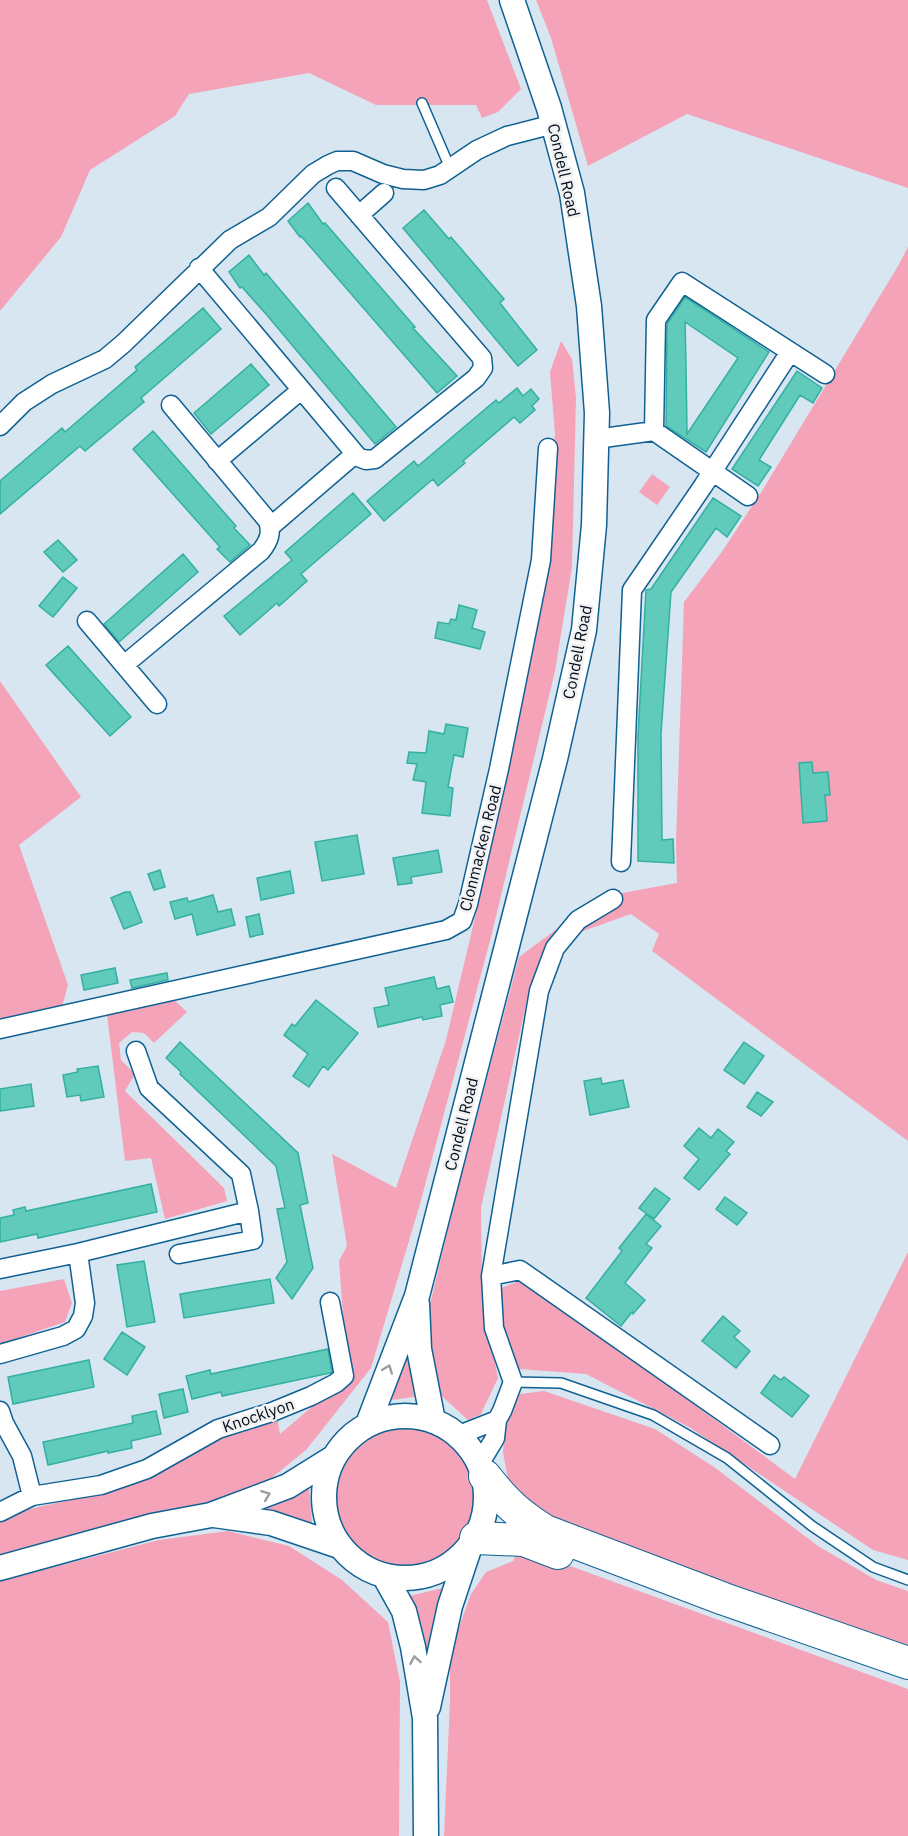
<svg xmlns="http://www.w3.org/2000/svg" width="908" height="1836" font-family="'IBM Plex Sans',sans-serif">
  <rect width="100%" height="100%" fill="#d8e6f2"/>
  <path fill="#f5a3b8" d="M0,0H487L521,89L498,112L482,118L476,105H376L309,73L189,94L175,116L90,170L61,237L0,311Z
    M536,0H908V188L687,114L588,166L551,38Z
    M908,247V1141L652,951L659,934L631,914L555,941L528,996L481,1208L482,1298L498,1378L481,1414L468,1420L434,1389L421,1342L454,1204L519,957L600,897L677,883L676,842L684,602L721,553L762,491L898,266Z
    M561,341L572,359L576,398L572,567L555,671L492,933L420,1204L371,1368L306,1450L258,1489L0,1556V1521L20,1511L93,1495L220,1435L277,1416L280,1434L320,1400L348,1382L339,1261L347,1246L332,1154L396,1188L446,1040L478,905L509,685L555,435L550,372Z
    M652,474L670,487L657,505L639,492Z
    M0,681L81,797L19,845L68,985L62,1007L0,1021Z
    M171,997L187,1012L154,1043L144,1033L132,1032L119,1043L121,1060L135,1074L125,1091L224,1188L227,1201L165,1219L151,1158L125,1161L107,1015Z
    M908,1252V1560L873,1550L689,1427L586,1374L519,1369L499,1312L501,1288L519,1281L549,1297L795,1479Z
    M64,1279L72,1303L65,1322L0,1344V1291Z
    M409,1342L421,1396L392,1400Z
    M544,1391L655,1429L714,1467L818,1546L876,1580L908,1591V1653L531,1513L510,1491L503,1452L505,1427L520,1394Z
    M337 1498a70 70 0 1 1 140 0a70 70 0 1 1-140 0Z
    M309,1488L312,1523L242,1508L282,1499Z
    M228,1531L289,1546L342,1580L388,1622L400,1682L399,1836H0V1581L159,1540Z
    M518,1550L540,1555L908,1689V1836H444L450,1701V1652L471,1594L486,1572L513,1561Z
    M443,1588L426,1675L405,1597Z"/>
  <path fill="#60cabb" stroke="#33b0a1" stroke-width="1.5" fill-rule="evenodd" d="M308,203L323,224L325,223L415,327L413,328L457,376L437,393L301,236L300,237L288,221Z
    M424,210L449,239L451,237L504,299L500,303L537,350L518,366L403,228Z
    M249,255L264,275L266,273L396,427L375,444L266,314L242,287L240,288L229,272Z
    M685,297L769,352L706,452L666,426L667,324ZM685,322L738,358L687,434L686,364Z
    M203,308L221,329L141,398L144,402L115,426L85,451L80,446L0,514V481L62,428L65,432L137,370L135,367Z
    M251,364L269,385L211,434L194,413Z
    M797,371L822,388L813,403L800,395L759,460L771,467L758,486L732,469Z
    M517,388L523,396L531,389L539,399L532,406L535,410L520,423L514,417L463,461L465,463L438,486L433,479L384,521L367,501L414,461L418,466L496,400L499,403Z
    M153,431L236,526L234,528L250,545L230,562L217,549L220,547L133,449Z
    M353,493L371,514L301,574L307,581L279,606L277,603L240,635L224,616L292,560L285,552Z
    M713,498L741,516L727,537L716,528L671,592L661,734L662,840L673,839L674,863L638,861V735L646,590L651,589Z
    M58,540L77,560L63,572L44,552Z
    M183,554L198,572L119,642L104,624Z
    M63,577L77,588L53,617L39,606Z
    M459,605L477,610L472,628L485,632L480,649L435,638L438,622L449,624L451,619L456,620Z
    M68,646L131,717L110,736L46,665Z
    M446,724L468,728L463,757L454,755L448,787L453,788L450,816L422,813L426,782L413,780L417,764L407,763L409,752L426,753L429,731L444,734Z
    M812,762L813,773L828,772L830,795H825L827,821L803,823L799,763Z
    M357,835L364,874L322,881L315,842Z
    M438,850L442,872L411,877L412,883L398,885L393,858Z
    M160,870L165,887L154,890L148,874Z
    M290,871L294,893L261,900L257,878Z
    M125,892H130L142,922L124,929L111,898Z
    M213,895L218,912L231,909L235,925L197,935L192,914L175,919L170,902L187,898L188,902Z
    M259,914L263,934L250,937L246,917Z
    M115,968L118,983L84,990L81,975Z
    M167,973L168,980L132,988L130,980Z
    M434,977L437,989L449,986L453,1002L440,1005L442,1016L423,1020L422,1017L378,1027L374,1008L389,1005L385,988Z
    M316,1000L358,1033L328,1070L323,1066L309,1087L293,1076L308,1054L284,1035L292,1024L295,1026Z
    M180,1042L298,1153L308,1203L300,1205L313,1268L292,1299L276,1278L287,1262L277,1209L285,1208L276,1166L180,1074L181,1072L166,1058Z
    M744,1042L764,1056L744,1084L724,1070Z
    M98,1066L104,1097L81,1101L80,1095L67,1097L63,1075L78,1072L77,1069Z
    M601,1078L602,1084L623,1080L629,1107L590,1115L584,1081Z
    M31,1084L34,1106L0,1111V1089Z
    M757,1092L773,1102L761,1116L747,1107Z
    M699,1128L711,1138L718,1129L734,1142L726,1151L730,1154L699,1190L684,1178L699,1159L684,1146Z
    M151,1184L157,1212L38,1238L37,1234L0,1242V1218L14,1215L13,1210L25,1207L26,1211Z
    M655,1188L670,1199L654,1219L639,1208Z
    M725,1197L747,1213L737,1225L716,1209Z
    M646,1214L661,1226L646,1244L652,1248L625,1283L645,1300L633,1314L632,1312L621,1326L586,1298L622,1251L619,1248Z
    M144,1261L155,1322L127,1327L117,1265Z
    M270,1279L274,1303L184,1318L180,1294Z
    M723,1316L740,1331L734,1337L750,1351L736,1368L702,1341Z
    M122,1332L145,1347L127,1375L104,1359Z
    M328,1349L332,1372L330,1373L222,1396L221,1392L192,1399L186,1376L210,1370L211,1374Z
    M89,1360L94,1387L13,1404L8,1377Z
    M774,1375L781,1380L784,1377L809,1396L792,1417L761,1393Z
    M183,1389L188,1412L164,1418L159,1394Z
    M156,1411L161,1434L131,1441L132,1448L108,1453V1451L48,1465L43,1442L133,1423L132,1416Z"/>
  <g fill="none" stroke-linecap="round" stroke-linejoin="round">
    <g stroke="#0f6193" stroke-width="12">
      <path id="lane" d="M422,103L450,168
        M513,1382L561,1383L653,1415L727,1458L812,1526L873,1567L908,1580"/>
    </g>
    <g stroke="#0f6193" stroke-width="21">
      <path id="street" d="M359,215L384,193
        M199,268L358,457L366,460L375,459L476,378L483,368L482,358L336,188
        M0,426L24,402L52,384L105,359L124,343L230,240L269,217L313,174L328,165L337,161H353L383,174L403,179L424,180L440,175L477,150L507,136L554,124
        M596,439L654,431
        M217,461L301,390
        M748,496L654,431L656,320L682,282L825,374
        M270,527L355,454
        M87,621L157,704
        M124,665L261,551C269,541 272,533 268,521L171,405
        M621,862L632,590L703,486L790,352
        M0,1029L446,930L462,921L468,904L499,769L541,560L548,448
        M136,1051L149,1088L241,1174L249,1211L253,1240L179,1254
        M0,1269L78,1253L249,1211
        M491,1276L520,1270L770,1445
        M0,1354L63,1336L76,1329L83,1316L85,1303L78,1253
        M0,1411L4,1423L22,1456L32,1496
        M459,1435L497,1420
        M480,1463L495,1438L497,1420L502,1411L513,1382L494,1328L491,1276L539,991L555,948L578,920L613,899
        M0,1512L32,1496L101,1485L147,1469L218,1429L272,1412L311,1396L336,1383L344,1376L330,1302"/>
    </g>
    <g stroke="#0f6193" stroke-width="27">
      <path id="secondary" d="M417,1304L419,1349L433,1421
        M324 1497a81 81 0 1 1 162 0a81 81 0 1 1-162 0Z
        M368,1424L417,1296L555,759L584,630L594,525L597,413L589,306L572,193L549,108L512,0
        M214,1515L271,1523L339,1546
        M0,1568L152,1526L211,1515L288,1486L333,1458
        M385,1577L404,1611L413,1647L425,1718L426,1836
        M428,1707L450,1606L469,1549"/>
    </g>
    <g stroke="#0f6193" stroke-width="34">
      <path id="highway" d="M485,1476C505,1502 517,1513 545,1531L724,1599L908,1663
        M476,1538L524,1540L558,1553"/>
    </g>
    <use href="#lane" stroke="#fff" stroke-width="9"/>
    <use href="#street" stroke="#fff" stroke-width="18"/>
    <use href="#secondary" stroke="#fff" stroke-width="24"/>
    <use href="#highway" stroke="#fff" stroke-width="32"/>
  </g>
  <defs><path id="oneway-chevron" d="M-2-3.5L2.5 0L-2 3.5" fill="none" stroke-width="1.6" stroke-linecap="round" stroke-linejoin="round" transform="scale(1.5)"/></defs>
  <g stroke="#999ea4">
    <use href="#oneway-chevron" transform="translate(388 1369) rotate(-70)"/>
    <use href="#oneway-chevron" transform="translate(266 1495) rotate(-21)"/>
    <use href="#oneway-chevron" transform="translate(415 1660) rotate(-100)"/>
  </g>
  <g text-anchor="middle" stroke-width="5" stroke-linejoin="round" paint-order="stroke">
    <g font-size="16" fill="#000c1c" stroke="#f1f1f1">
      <text transform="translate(564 170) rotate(77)" y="6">Condell Road</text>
      <text transform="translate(577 652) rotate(-79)" y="6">Condell Road</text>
      <text transform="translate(480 848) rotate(-76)" y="6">Clonmacken Road</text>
      <text transform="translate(461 1124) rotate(-76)" y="6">Condell Road</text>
      <text transform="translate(258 1415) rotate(-19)" y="6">Knocklyon</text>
    </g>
  </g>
</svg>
